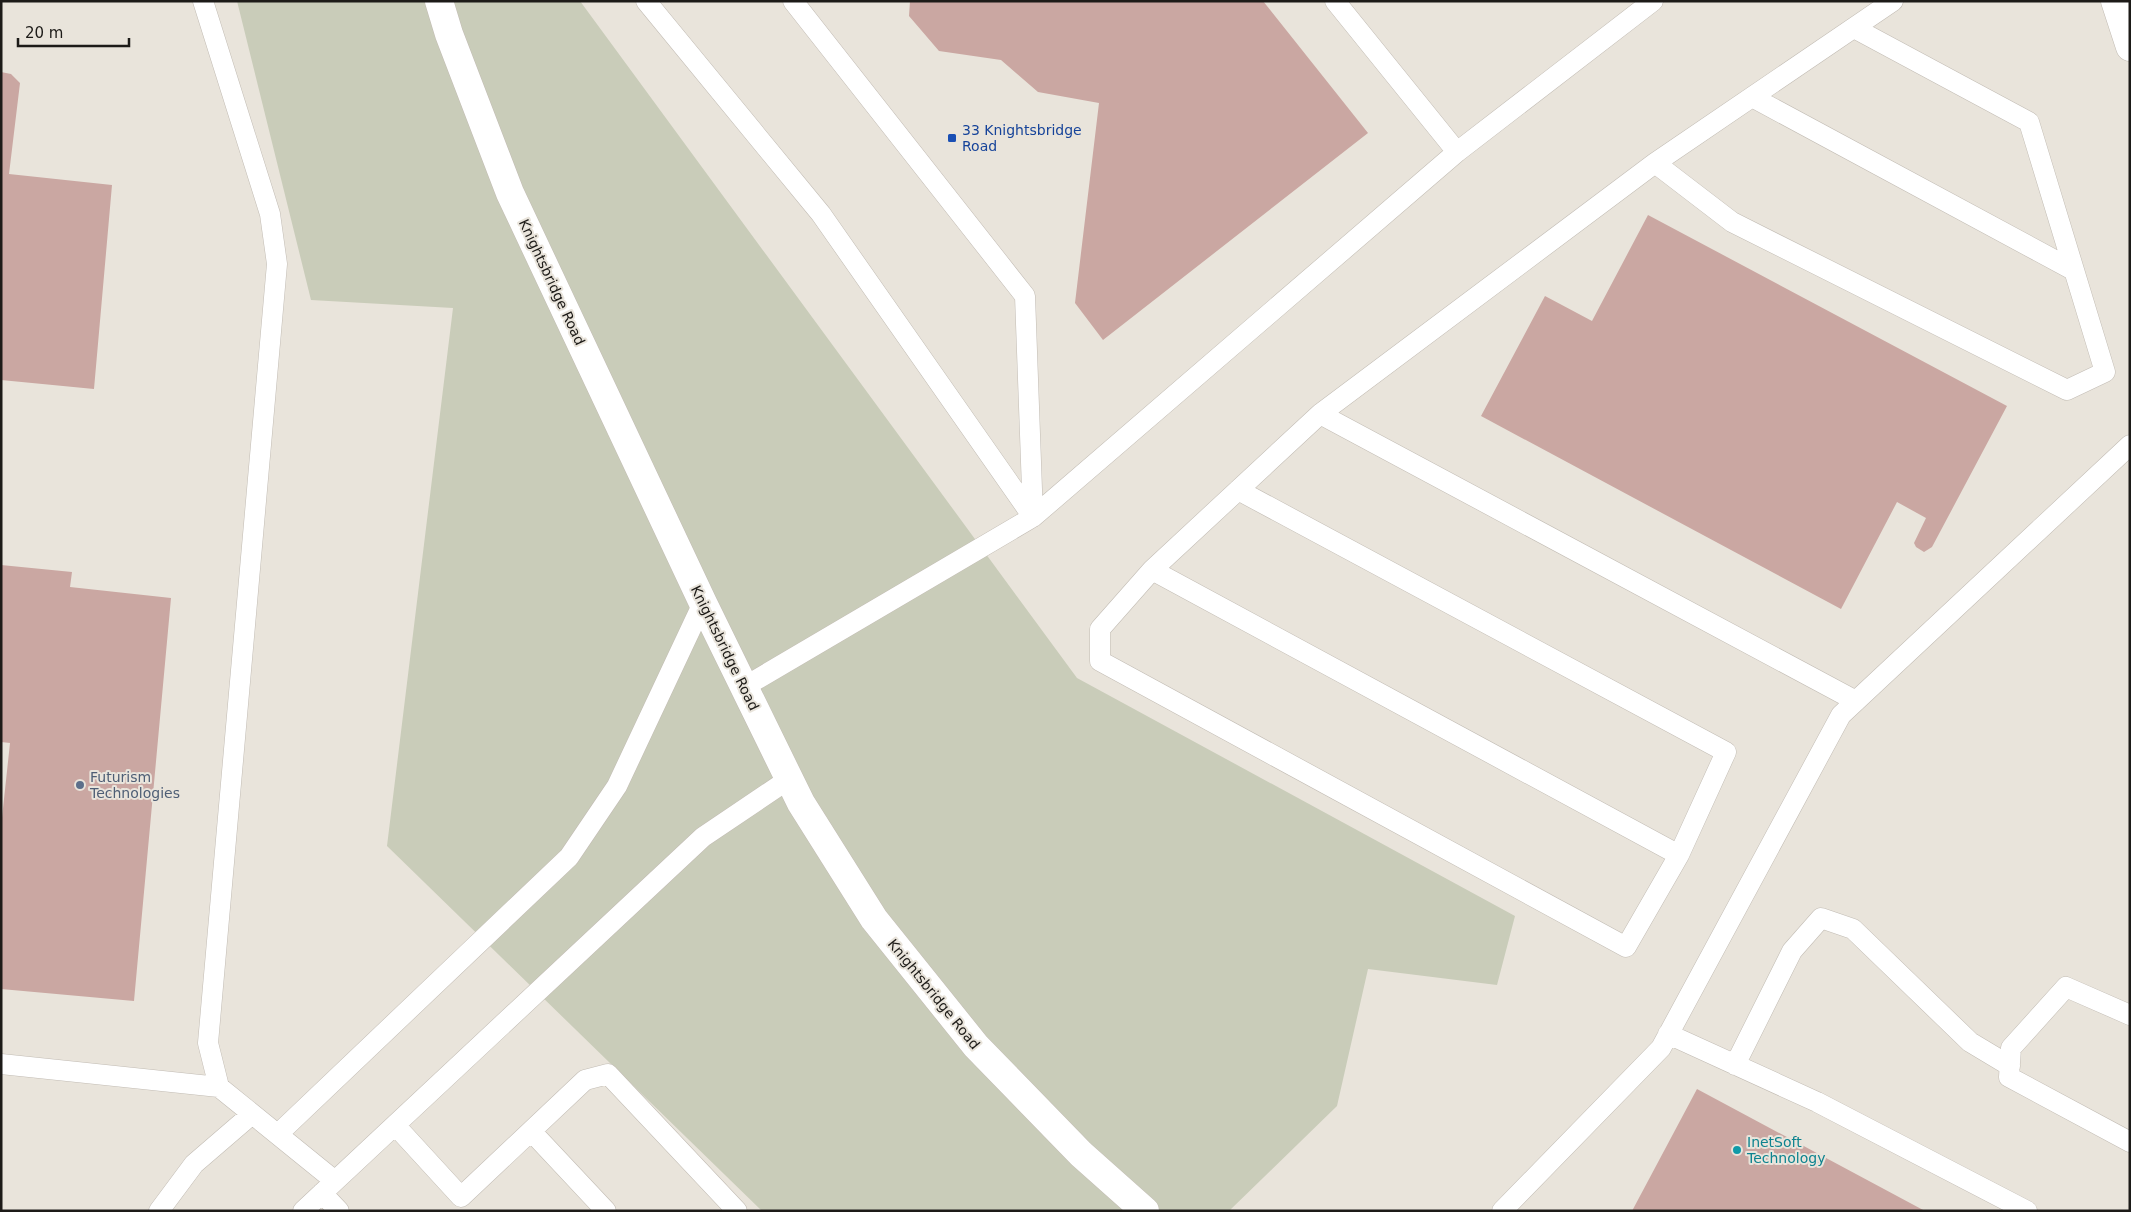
<svg xmlns="http://www.w3.org/2000/svg" width="2131" height="1212" font-family="'DejaVu Sans',sans-serif">
  <rect width="100%" height="100%" fill="#e9e4db"/>
  <path fill="#c9ccb9" d="M237,1H580L1077,678L1515,916L1497,985L1368,969L1337,1106L1229,1211H762L387,846L453,308L311,300Z"/>
  <path fill="#caa7a2" d="M910,1H1263L1368,133L1103,340L1075,303L1099,103L1038,92L1001,60L939,51L909,16Z
    M1,72L11,74L20,83L9,174L112,185L94,389L1,380Z
    M1648,215L2007,406L1932,547L1924,552L1916,547L1914,543L1926,518L1897,502L1841,609L1481,416L1545,296L1592,321Z
    M1,565L72,572L70,587L171,598L134,1001L1,989V827L10,743L1,742Z
    M1697,1089L1925,1211H1632Z"/>
  <g fill="none" stroke-linecap="round" stroke-linejoin="round">
    <g stroke="#c2bcb4" stroke-width="21">
      <path id="service" d="M203,1L270,214L277,264L208,1043L219,1087L335,1181
        M646,1L821,214L1033,517
        M793,1L1025,296L1033,517
        M1335,1L1457,152
        M1854,28L2029,122L2105,372L2067,390L1732,222L1655,163C1734,109 1813,55 1893,1
        M1752,97L2073,270
        M1655,163L1320,414L1856,701
        M1238,490L1726,752L1679,855L1152,570L1320,414
        M1152,570L1100,629V661L1626,947L1679,855
        M744,687L1033,517L1457,152L1653,1
        M2130,1015L2066,987L2011,1048L2009,1077L2130,1142
        M1668,1034L1817,1102L2027,1211
        M1,1064L219,1087
        M1735,1065L1792,951L1821,918L1853,929L1970,1042L2010,1066
        M395,1125L461,1197L585,1080L608,1074L737,1211
        M531,1131L606,1211
        M278,1134L569,857L617,786L703,603
        M322,1193L339,1211
        M159,1211L194,1164L252,1114
        M303,1211L703,837L789,779
        M1502,1211L1661,1048L1841,715L2130,445"/>
    </g>
    <g stroke="#c2bcb4" stroke-width="29">
      <path id="minor" d="M2115,1L2130,47"/>
    </g>
    <g stroke="#c2bcb4" stroke-width="29">
      <path id="tertiary" d="M439,1L449,34L510,193L703,603L801,803L874,919L976,1046L1081,1154L1145,1211"/>
    </g>
    <use href="#service" stroke="#fff" stroke-width="20"/>
    <use href="#minor" stroke="#fff" stroke-width="28"/>
    <use href="#tertiary" stroke="#fff" stroke-width="28"/>
  </g>
  <rect fill="#1a4fb4" stroke="#e9e4db" stroke-width="2" x="947" y="133" width="10" height="10" rx="2.5"/>
  <circle fill="#5c6f8a" stroke="#e9e4db" stroke-width="2" cx="80" cy="785" r="5"/>
  <circle fill="#0f9aa8" stroke="#e9e4db" stroke-width="2" cx="1737" cy="1150" r="5"/>
  <g text-anchor="middle" stroke-width="4" stroke-linejoin="round" paint-order="stroke">
    <g font-size="14" fill="#164399" stroke="#e9e4db" text-anchor="start">
      <text x="962" y="135">33 Knightsbridge<tspan x="962" dy="16">Road</tspan></text>
    </g>
    <g font-size="14" fill="#1d1b18" stroke="#e9e4db">
      <text transform="translate(552 282) rotate(65)" y="5">Knightsbridge Road</text>
      <text transform="translate(725 648) rotate(64)" y="5">Knightsbridge Road</text>
      <text transform="translate(934 994) rotate(51)" y="5">Knightsbridge Road</text>
    </g>
    <g font-size="14" fill="#4e5e75" stroke="#e9e4db" text-anchor="start">
      <text x="90" y="782">Futurism<tspan x="90" dy="16">Technologies</tspan></text>
    </g>
    <g font-size="14" fill="#0d838f" stroke="#e9e4db" text-anchor="start">
      <text x="1747" y="1147">InetSoft<tspan x="1747" dy="16">Technology</tspan></text>
    </g>
  </g>
  <rect width="2131" height="1212" fill="none" stroke="#1d1b18" stroke-width="5"/>
  <path d="M18 38v8h111v-8" fill="none" stroke="#1d1b18" stroke-width="2.5"/>
  <text x="25" y="38" font-size="15" fill="#1d1b18" stroke="#e9e4db" stroke-width="4" paint-order="stroke">20 m</text>
</svg>
